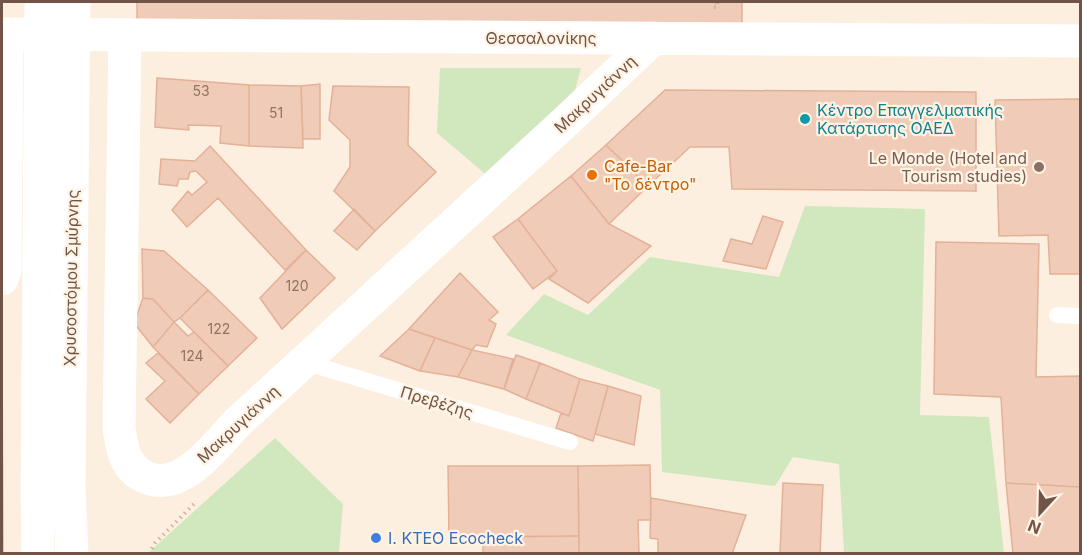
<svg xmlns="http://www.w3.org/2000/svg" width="1082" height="555" font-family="Inter,sans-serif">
  <rect width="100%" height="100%" fill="#fcefdf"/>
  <path fill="#d1e8be" d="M440,68H581L573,98L490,178L437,133Z
    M805,206L925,209L920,415L989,417L1004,553H844L839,464L793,457L775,486L662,472L660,390L506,335L544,294L588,315L650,257L779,277Z
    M275,438L343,504L339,553H148Z"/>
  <path fill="#f0cbb7" stroke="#e3b197" stroke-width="1.5" d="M137,2H742V28L137,26Z
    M157,78L249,85V146L220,143L221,126L188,125L189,130L155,127Z
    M320,84V139H303L301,86Z
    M249,85L301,86L303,148L249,146Z
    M333,86L409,87L408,145L436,172L375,231L334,191L350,167V140L329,120Z
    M665,90L976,92V191L732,189L729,147H690L648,186L606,145Z
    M1080,99V274H1050L1048,235L999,236L995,100Z
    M606,145L648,186L609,224L571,176Z
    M210,146L306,250L285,270L218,198L187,227L172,210L188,191L192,195L207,182L196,171L190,172L188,179H179L177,186L159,184L161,159L195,161Z
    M571,176L609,224L651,246L588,303L549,279L557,271L518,219Z
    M354,209L375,231L357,250L334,231Z
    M763,216L783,222L766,269L723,261L731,239L752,244Z
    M518,219L557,271L533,289L493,237Z
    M936,242L1039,244L1036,377L1080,376V487L1006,483L1001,397L934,394Z
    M142,249L164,251L208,290L180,318L174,322L153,299L143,298Z
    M306,250L335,278L282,329L260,298Z
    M460,273L498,312L489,320L496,324L487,347L476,345L472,350L409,329Z
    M208,290L257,338L228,366L180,318Z
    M143,298L153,299L174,322L153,347L134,323Z
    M174,322L188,336L194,332L228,366L199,394L153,347Z
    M409,329L435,338L420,371L380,356Z
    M435,338L472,350L458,377L420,371Z
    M2,340L3,554H2Z
    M472,350L513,359L504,389L458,377Z
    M158,353L199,394L170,423L146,399L165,381L146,363Z
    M516,355L540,363L526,399L504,389Z
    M540,363L580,379L569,416L526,399Z
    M580,379L608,386L593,441L556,428L561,413L569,416Z
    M608,386L641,396L634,445L595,434Z
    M650,465L651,520H638L639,554H579L578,466Z
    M448,466H578L579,536L449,537Z
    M783,483L823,485L820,554H780Z
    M1006,483L1080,487V554H1013Z
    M651,498L746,515L732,554H658V539L650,538Z
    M579,536V554H483V537Z"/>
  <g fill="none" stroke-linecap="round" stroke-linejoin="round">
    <path stroke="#d4af9b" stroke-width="4" stroke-dasharray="1.5 4.5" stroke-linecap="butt" d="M714,7H717V2
      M149,554L155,543L194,504"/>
    <path stroke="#fff" stroke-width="16" d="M1057,315L1080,316
      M304,362L570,442"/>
    <path stroke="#fff" stroke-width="33" d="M2,34L1080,41
      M125,35L119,428C122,449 125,470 148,478C182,492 216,445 238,422L563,124L654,38
      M2,279L5,270L7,34"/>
    <path stroke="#fff" stroke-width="33" d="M38,554L37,491L41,2
      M72,554L69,488L74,2"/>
  </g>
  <circle fill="#0f9aa8" stroke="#fff3e4" stroke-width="2" cx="805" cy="119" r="6"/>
  <circle fill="#8d6e63" stroke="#fff3e4" stroke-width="2" cx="1039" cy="167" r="6"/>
  <circle fill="#e8710a" stroke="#fff3e4" stroke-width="2" cx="592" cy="175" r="6"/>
  <circle fill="#3f7fe0" stroke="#fff3e4" stroke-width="2" cx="376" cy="538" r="6"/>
  <g text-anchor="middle" stroke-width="4.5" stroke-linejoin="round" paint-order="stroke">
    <g font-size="14" fill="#917263">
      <text x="201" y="96">53</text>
      <text x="276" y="118">51</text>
      <text x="297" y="291">120</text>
      <text x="219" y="334">122</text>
      <text x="192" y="361">124</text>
    </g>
    <g font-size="16" fill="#715447" stroke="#fff3e4">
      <text x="541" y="44">Θεσσαλονίκης</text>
      <text transform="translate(595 94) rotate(-43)" y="6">Μακρυγιάννη</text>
      <text transform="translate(71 278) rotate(-89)" y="6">Χρυσοστόμου Σμύρνης</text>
      <text transform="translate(437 402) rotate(17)" y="6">Πρεβέζης</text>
      <text transform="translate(238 424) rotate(-43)" y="6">Μακρυγιάννη</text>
    </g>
    <g font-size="16" fill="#0d838f" stroke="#fff3e4" text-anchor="start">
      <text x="817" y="116">Κέντρο Επαγγελματικής<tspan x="817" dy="18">Κατάρτισης ΟΑΕΔ</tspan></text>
    </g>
    <g font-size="16" fill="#785e54" stroke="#fff3e4" text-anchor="end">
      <text x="1027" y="164">Le Monde (Hotel and<tspan x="1027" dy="18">Tourism studies)</tspan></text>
    </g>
    <g font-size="16" fill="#c56008" stroke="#fff3e4" text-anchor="start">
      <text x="604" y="172">Cafe-Bar<tspan x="604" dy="18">"Το δέντρο"</tspan></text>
    </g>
    <g font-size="16" fill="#366cbe" stroke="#fff3e4" text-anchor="start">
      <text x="388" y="544">Ι. ΚΤΕΟ Ecocheck</text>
    </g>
  </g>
  <rect width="1082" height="555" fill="none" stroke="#715447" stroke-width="6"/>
  <g transform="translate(1040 513) rotate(202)" stroke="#fff3e4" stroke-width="4.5" paint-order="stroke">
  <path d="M0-4.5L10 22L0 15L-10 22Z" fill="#715447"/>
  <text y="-9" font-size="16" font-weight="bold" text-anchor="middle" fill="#715447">N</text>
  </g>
</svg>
